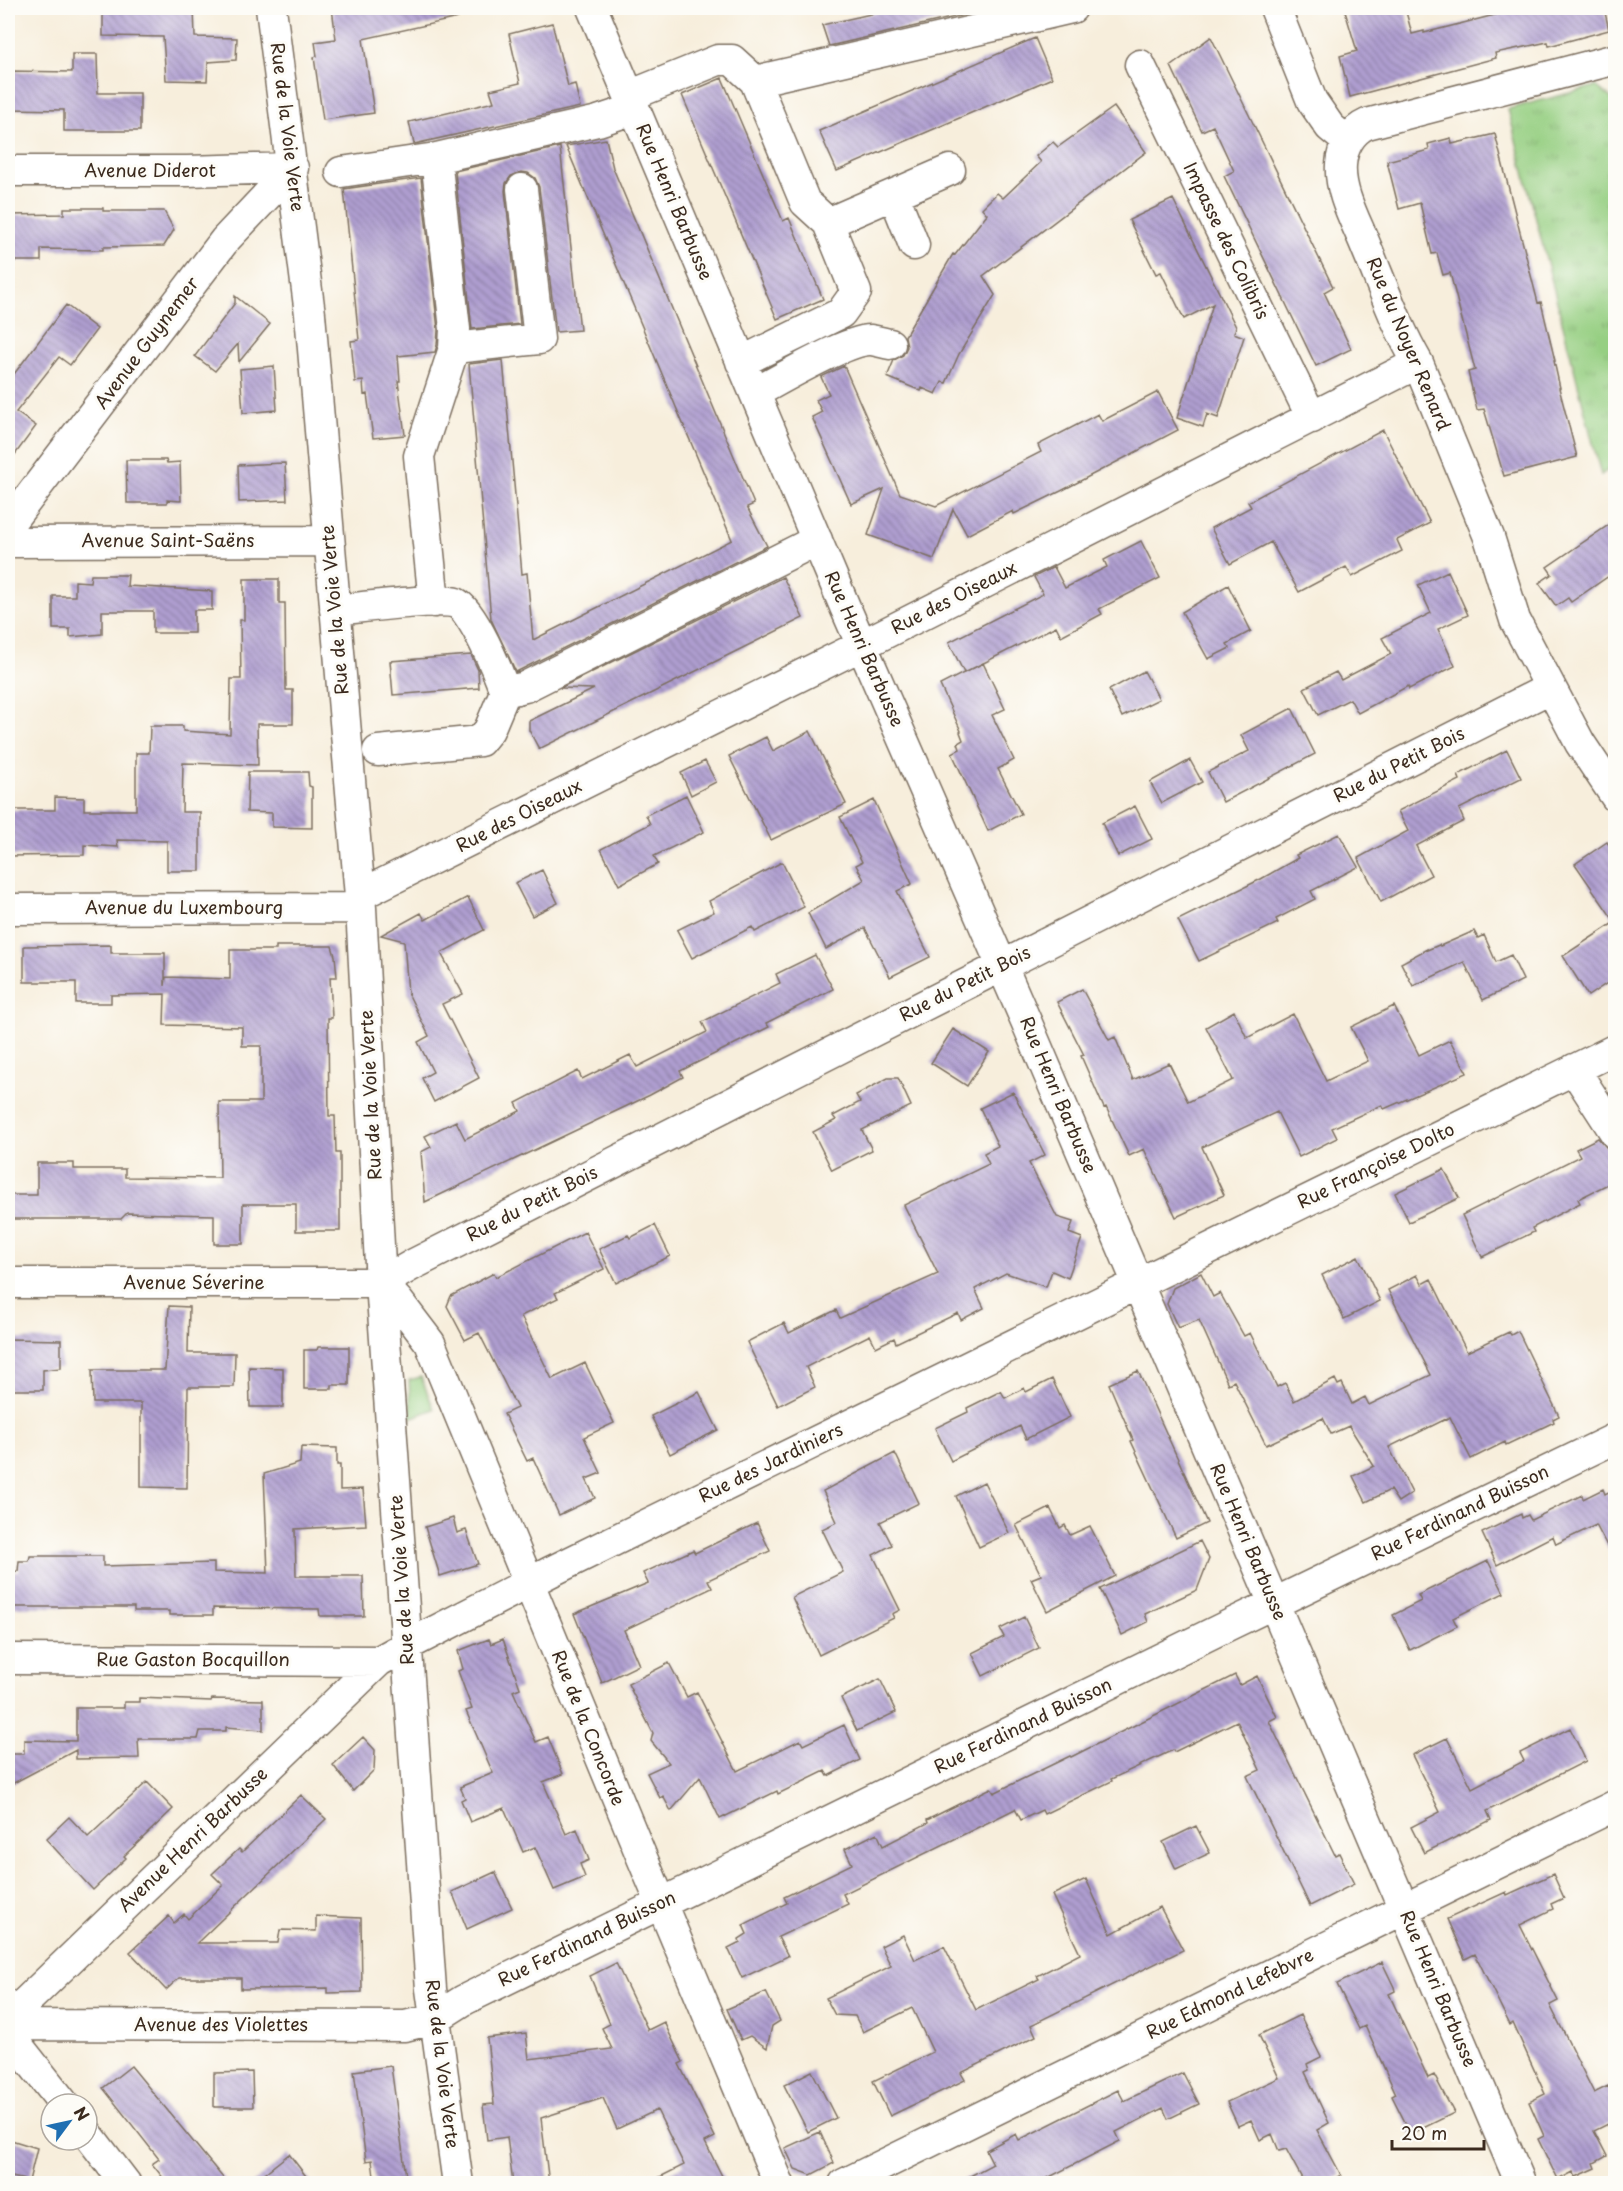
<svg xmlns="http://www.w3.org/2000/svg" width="1623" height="2191" font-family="'Playpen Sans',sans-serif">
  <defs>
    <pattern id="park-tufts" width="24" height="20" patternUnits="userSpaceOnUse" patternTransform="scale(1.5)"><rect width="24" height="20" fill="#96cf82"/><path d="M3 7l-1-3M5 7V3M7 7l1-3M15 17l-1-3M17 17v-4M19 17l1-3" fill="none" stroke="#82b270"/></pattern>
    <pattern id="building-back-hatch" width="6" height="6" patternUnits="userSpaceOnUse" patternTransform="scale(1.5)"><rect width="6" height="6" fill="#af9ed0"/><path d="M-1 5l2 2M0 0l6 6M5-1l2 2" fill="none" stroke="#9081a8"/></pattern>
  </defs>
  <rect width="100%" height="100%" fill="#fdfcf7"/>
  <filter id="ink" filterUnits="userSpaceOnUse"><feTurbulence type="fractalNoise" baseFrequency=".0167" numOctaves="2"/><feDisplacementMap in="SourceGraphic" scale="12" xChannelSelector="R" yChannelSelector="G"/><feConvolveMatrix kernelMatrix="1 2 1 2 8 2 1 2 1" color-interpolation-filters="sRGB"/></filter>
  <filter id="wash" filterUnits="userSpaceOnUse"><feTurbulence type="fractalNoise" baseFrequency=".008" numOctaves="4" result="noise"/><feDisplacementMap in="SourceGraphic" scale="24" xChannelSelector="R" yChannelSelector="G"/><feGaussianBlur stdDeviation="1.35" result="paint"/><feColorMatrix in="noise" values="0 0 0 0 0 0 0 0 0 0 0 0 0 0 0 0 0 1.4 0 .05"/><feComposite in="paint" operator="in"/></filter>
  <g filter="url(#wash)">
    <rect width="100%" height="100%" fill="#f7eedc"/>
    <path fill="#96cf82" stroke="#687c50" stroke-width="1.5" d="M421,1377L434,1409L411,1418L409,1380Z"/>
    <path fill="url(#park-tufts)" stroke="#687c50" stroke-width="1.5" d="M1596,86L1612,99L1616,112V464L1601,475L1508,109Z"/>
    <g id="blocks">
      <path fill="url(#building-back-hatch)" d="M103,8H194L195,37L237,38L236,60L208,62L207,81L166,80L163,37L103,36Z
        M332,8H457L458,18L363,39L374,113L323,120L314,57L317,56L315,42L336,39Z
        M897,8H967L968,14L829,46L822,25Z
        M1344,8H1405L1412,34L1424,31V33L1522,8H1604L1609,30L1549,46L1548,42L1495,53L1496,58L1350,97L1340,56L1357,51Z
        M552,23L568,86L575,84L580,107L414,144L409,122L494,102L490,90L520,83L509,34Z
        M1211,37L1333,287L1324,292L1351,349L1316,366L1224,176L1234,171L1213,126L1202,131L1171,66Z
        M1035,38L1052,78L837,171L819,131Z
        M72,54H97L98,93H140V131H64V110L8,109V71L72,72Z
        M722,78L783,221L789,218L823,299L777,319L682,95Z
        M1114,107L1146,152L983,276L995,295L959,354L946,383L942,382L936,394L922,388L921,391L887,377L894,360L903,355L907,347L905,336L908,331L953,254L955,255L987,214L982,208L997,193L1003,198L1041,162L1036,156L1053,142L1058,147Z
        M1495,134L1538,303L1541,302L1555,361H1554L1560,388H1559L1577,457L1504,476L1484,409L1477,410L1468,372L1475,370L1450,273L1443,275L1437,253L1432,254L1420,203L1399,209L1387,161L1429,150L1428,144L1451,138L1452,144Z
        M606,139L613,168L754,504L747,507L767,546L516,672L491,619L469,364L503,360L522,574L527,573L533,640L732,540L566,146Z
        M560,147L580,330L556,332L539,187L535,178L528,173L521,172L511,176L506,183L505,191L520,324L472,329L455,171Z
        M421,178L438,330L437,345L435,352L398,356L400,381H398L405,435L373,438L367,394L364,395L363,381L355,382L351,341L359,340L344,189Z
        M1173,199L1236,327L1234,333L1244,337L1218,418L1207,414L1203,427L1177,418L1213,304L1184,319L1161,272L1156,274L1129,220Z
        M64,208H103V211H164L174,230L164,246L103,247V250L41,249V261H8V215L64,214Z
        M235,296L270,324L239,362L238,344L215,371L195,356L235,303Z
        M66,305L97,329L70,365L59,357L16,412L36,426L8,464V382Z
        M274,366L277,410L243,413L240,369Z
        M844,366L900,494L936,506L1041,452L1038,445L1098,414L1102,421L1158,392L1178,430L1061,491L1014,514L1013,511L967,535L953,509L934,559L868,535L884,489L851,504L812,417L822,412L816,400L829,394L821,377Z
        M1383,430L1430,523L1397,540L1402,551L1352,577L1346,567L1299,592L1271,542L1230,564L1211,528L1251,507L1248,502Z
        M126,460H166L167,463L180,462L181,501L167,500V503H127Z
        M285,463L287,500L239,502L238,465Z
        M1616,520V571L1571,602L1568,598L1556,606L1539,583L1552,574L1547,567Z
        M1141,541L1160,578L1099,609L1102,614L1061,636L1056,626L964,673L949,642L1043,594L1034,577L1054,567L1065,588L1107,567L1104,560Z
        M1448,571L1468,615L1438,629L1455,666L1409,689L1408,686L1358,713L1350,699L1318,715L1304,688L1336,672L1341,680L1391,654L1382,638L1431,613L1418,585Z
        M91,575H128L127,586L212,591V610H194V633H153V611H102V634L70,637V629H53V596H75V581L90,582Z
        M783,577L803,618L539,749L529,730V721L594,689L560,688Z
        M244,579H279V603H285L286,690H293V724H257L258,765L183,763L182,812H200V871H167V841L117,840L118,847L84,845V855L8,856V810H55V797L84,798V810H136V753H149L150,726H183V731L230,734L231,679H241L240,620H244Z
        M1228,585L1251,631L1227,644L1230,648L1208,659L1182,612Z
        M471,655L478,670L479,688L393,695L390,661Z
        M983,663L1005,709L992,715L1014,760L998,769L1021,814L988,831L952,753L960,749L958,743L963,740L960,732L961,731L940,685Z
        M1144,671L1159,699L1122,717L1109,690Z
        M1292,708L1315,754L1223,802L1208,772L1249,751L1241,735Z
        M810,731L846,804L771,840L729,756L766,737L773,751Z
        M1507,750L1521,778L1459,809L1464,821L1416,846L1431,875L1381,902L1358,858L1408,831L1398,811L1460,780L1458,775Z
        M1190,760L1202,782L1162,803L1150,782Z
        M705,761L716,782L691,795L681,773Z
        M248,772H308L309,786L312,787V828L272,827V813L247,812Z
        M686,795L704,832L654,856L658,864L619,885L601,849L650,824L646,815Z
        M874,800L912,884L897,891L930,957L890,977L865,928L826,949L808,913L864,880L856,865L862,862L840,817Z
        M1135,806L1152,839L1118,856L1102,823Z
        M1339,834L1358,867L1311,891L1315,899L1276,919L1278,923L1199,961L1178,920L1261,879L1298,858L1296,855Z
        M1607,842L1616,855V977L1588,996L1563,956L1615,922L1575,864Z
        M782,862L804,907L755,932L752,927L692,958L677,930L714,912L709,901Z
        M542,870L558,903L532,916L515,883Z
        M468,897L484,930L441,953L463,994L442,1004L479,1078L434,1102L422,1078L433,1072L418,1042L429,1036L408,993L404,941L381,935L421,913L425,920Z
        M1474,931L1478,938L1484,935L1496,962L1511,955L1523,980L1483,1000L1464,962L1413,986L1401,963L1427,949V950L1439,945L1440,946Z
        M111,945V953H165V986L166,977L230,979V950H276V946H332L335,956L337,977H330L332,1018H328L329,1116H335L336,1153H340V1231H296V1204H243V1244H214V1215L127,1213L121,1219H8V1195H37V1163H74V1169H125V1177L220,1178L219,1102H261V1046H242V1027L164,1025L165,994L111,995V1003H76V982H24V946Z
        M815,955L833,989L766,1023L769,1027L680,1071L683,1077L650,1095L425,1202L421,1152L431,1147L425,1136L456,1121L465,1139L520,1111L516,1103L578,1071L582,1079L630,1055L637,1067L707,1032L702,1022L780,983L776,974Z
        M1082,989L1109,1040L1115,1037L1133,1080L1169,1063L1188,1102L1233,1080L1206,1027L1234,1011L1247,1038L1293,1014L1326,1081L1368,1061L1351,1027L1394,1006L1419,1055L1450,1040L1467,1073L1384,1109L1382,1105L1332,1128L1337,1138L1299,1157L1277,1112L1202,1147L1224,1195L1176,1217L1144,1149L1129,1156L1106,1107L1104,1108L1081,1056L1084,1055L1057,1002Z
        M953,1029L989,1052L967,1086L931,1063Z
        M888,1078H898L911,1106L862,1130L872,1150L832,1170L813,1132L836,1120L833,1116L860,1102L856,1095Z
        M1013,1092L1045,1155L1029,1163L1057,1217L1073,1222L1069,1233L1082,1238L1068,1278L1052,1271L1046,1287L1006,1273L975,1289L984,1308L961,1320L958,1313L896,1343L894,1338L876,1347L870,1335L806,1367L815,1387L778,1406L747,1342L784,1323L789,1333L836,1310L840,1318L938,1274L904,1205L989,1164L984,1153L998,1146L980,1108Z
        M1598,1138L1608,1149L1616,1151V1180L1578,1199L1580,1203L1532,1228L1534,1232L1482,1257L1462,1215L1580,1156L1576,1149Z
        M1444,1169L1459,1198L1409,1222L1395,1193Z
        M655,1225L670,1256L616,1283L599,1249L628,1235L630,1238Z
        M585,1232L604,1269L555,1293L558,1298L521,1316L552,1379L585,1363L614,1423L584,1437L601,1473L586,1479L595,1498L559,1515L533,1458L527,1461L504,1414L517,1408L479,1333L465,1340L447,1306L451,1296L494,1273L496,1277Z
        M1358,1256L1380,1301L1344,1319L1322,1275Z
        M1201,1273L1213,1297L1220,1293L1244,1336L1250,1333L1277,1387L1285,1383L1294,1401L1335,1379L1338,1385L1342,1383L1352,1404L1365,1397L1369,1405L1431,1375L1388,1290L1417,1275L1422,1284L1431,1279L1467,1352L1509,1332L1511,1335L1518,1331L1559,1416L1553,1419L1554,1422L1506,1445L1505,1442L1471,1459L1450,1417L1389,1447L1412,1493L1398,1502L1390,1490L1366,1502L1353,1476L1374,1466L1349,1426L1331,1434L1323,1418L1266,1445L1234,1381L1228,1384L1199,1320L1178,1328L1167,1304L1173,1288Z
        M169,1306L189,1307L188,1353H235L234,1387H188L187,1488L141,1487V1403H93L92,1370H165Z
        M8,1339L61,1340V1368L43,1370V1390H8Z
        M318,1347H349V1385H332V1389H304V1350H317Z
        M249,1367L283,1368V1407H250Z
        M1138,1371L1207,1523L1176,1538L1131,1441L1133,1440L1109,1384Z
        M1052,1379L1070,1417L1026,1439L1020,1426L951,1461L935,1428L968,1412L967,1408L1001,1391L1005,1398L1024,1388L1026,1392Z
        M699,1392L718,1430L670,1454L651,1416Z
        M301,1447L337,1448V1465H340V1490L363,1489L366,1525L295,1529L296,1576H363L364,1616H320L319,1609L213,1608V1615H169V1611H134V1607H8V1572L18,1571L19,1561H29L30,1556H103V1566L214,1563V1572L268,1573L264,1474L300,1463Z
        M895,1453L919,1503L880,1522L892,1545L873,1555L900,1610L892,1614L894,1618L819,1655L792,1597L843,1572L822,1529L837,1522L823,1491Z
        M984,1482L1009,1533L979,1547L956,1496Z
        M1616,1488V1563L1596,1525L1556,1544L1553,1536L1497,1565L1482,1533L1521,1514L1522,1518L1528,1515L1531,1520L1582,1495L1583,1499L1603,1489L1605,1494Z
        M1050,1508L1060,1528L1065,1525L1070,1535L1090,1526L1115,1576L1047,1611L1031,1579L1041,1575L1016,1525Z
        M453,1518L457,1533L466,1530L478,1564L440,1576L425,1527Z
        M757,1523L770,1551L708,1580L712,1588L624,1630L639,1665L602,1683L574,1614L648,1583L643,1573L693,1550L695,1553Z
        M1200,1541L1209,1559L1197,1590L1145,1614L1148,1622L1122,1635L1100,1589Z
        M1488,1561L1504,1593L1453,1618L1457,1626L1410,1650L1393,1615L1421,1601L1418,1595Z
        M1024,1617L1039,1648L983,1676L972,1653L1004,1637L1000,1629Z
        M489,1639L491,1644L503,1639L520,1688L513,1691L536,1742L548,1737L563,1774L543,1782L566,1834L577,1829L589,1860L580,1864L585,1877L554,1890L535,1847L523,1852L504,1808L470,1822L461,1800L465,1798L460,1787L493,1773L466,1711L472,1709L458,1671L463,1669L458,1651Z
        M669,1663L687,1697L697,1692L737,1771L800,1740L803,1745L844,1725L860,1760L828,1776L825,1771L778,1794L777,1791L720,1819L700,1777L671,1811L663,1796L660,1798L647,1773L669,1763L651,1741L653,1733L628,1684Z
        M1235,1675L1240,1685L1257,1676L1277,1717L1269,1721L1335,1855L1339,1853L1354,1884L1310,1906L1247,1776L1260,1770L1237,1721L1174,1752L1173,1750L1111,1779L1112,1781L1044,1814L1042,1810L1021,1820L1015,1809L843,1894L848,1904L778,1937L788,1956L742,1978L728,1948L740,1942L739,1939L747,1934L743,1925L787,1903L784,1897L852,1864L845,1849L877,1833L883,1846L928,1823L927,1820L991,1788L994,1793L1070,1756L1071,1757Z
        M880,1679L896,1712L857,1731L841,1698Z
        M139,1698L211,1701L212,1699L263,1700V1730L226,1727V1731H200L198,1739H138L139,1758L76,1759V1750L8,1786V1754H24V1740L76,1741V1708H124V1702H139Z
        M1570,1728L1586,1761L1487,1811L1491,1820L1424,1853L1411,1827L1440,1812L1412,1755L1447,1738L1472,1788L1524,1761L1520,1753Z
        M363,1737L375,1750L374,1770L353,1791L333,1765Z
        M147,1782L173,1809L124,1856L126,1858L93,1890L46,1839L69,1817L88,1837Z
        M301,1795L326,1819L197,1943H278L280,1930L316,1931V1916L361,1918L362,1992L328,1993V1988L241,1989V1978H179L166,1990L130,1952L169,1916L174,1923L184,1914L188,1919L223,1885L212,1874L239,1849L242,1852Z
        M1196,1826L1210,1853L1176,1869L1163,1842Z
        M495,1872L512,1908L467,1929L452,1892Z
        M1553,1874L1564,1898L1551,1904L1553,1909L1520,1925L1558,2001L1550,2005L1594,2093L1608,2086L1616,2101V2120L1594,2131L1607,2156L1594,2163L1596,2168L1576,2177L1573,2172L1558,2180L1538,2139L1544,2136L1529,2102L1545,2094L1513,2023L1510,2025L1475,1954L1465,1959L1447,1919L1506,1892L1507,1895Z
        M1086,1879L1111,1934L1160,1907L1183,1950L1031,2025L1036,2036L961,2073L965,2080L890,2116L873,2081L933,2052L912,2008L863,2032L855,2016L835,2015L826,1998L891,1966L881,1946L903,1935L915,1960L944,1946L976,2010L1039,1979L1037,1976L1080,1954L1052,1895Z
        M1382,1962L1394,1987L1395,1991L1389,1994L1428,2078L1434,2075L1454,2113L1411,2134L1392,2096L1396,2094L1365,2026L1359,2029L1337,1984Z
        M616,1963L648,2030L664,2022L683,2062L679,2064L715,2137L705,2142L726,2184H646L684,2165L657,2110L617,2129L603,2098L541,2118L549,2184H513L507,2137L487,2140L483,2105L494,2104L487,2038L526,2033L529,2059L612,2049L602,2028L610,2024L590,1976Z
        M766,1992L780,2021L772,2026L767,2048L750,2036L741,2040L727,2009Z
        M1300,2015L1321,2057L1307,2064L1309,2070L1305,2072L1329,2123L1317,2130L1341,2175L1325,2184H1305L1286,2149L1279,2151L1272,2134L1260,2140L1251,2120L1238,2126L1227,2102L1279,2078L1259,2035Z
        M131,2066L228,2184H168L152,2164L159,2159L103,2088Z
        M391,2066L407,2184H375L372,2160L366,2161L354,2071Z
        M812,2071L836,2118L808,2132L784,2085Z
        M252,2072L253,2107H214V2073Z
        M1183,2073L1199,2104L1168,2119L1163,2108L1116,2132L1120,2141L1036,2184H955L993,2164L986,2150L1016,2134L1019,2140L1118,2090L1124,2101Z
        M820,2132L834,2163L811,2175L795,2169L785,2148Z
        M8,2139L37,2148L29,2181L8,2176Z
        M289,2154L312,2184H251Z"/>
    </g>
  </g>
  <g filter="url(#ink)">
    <use href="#blocks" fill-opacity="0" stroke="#7d6f60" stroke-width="1.5"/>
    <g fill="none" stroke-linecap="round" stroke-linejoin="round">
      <g stroke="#7d6f60" stroke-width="33">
        <path id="minor" d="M271,8L310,314L361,908L381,1283L431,1989L458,2184
          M592,8L845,607L1026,1021L1521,2184
          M1275,8L1312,101L1330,127L1347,141
          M1616,59L1367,124C1351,131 1342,148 1341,165C1339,193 1357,223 1367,249C1383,287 1397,327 1418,363L1489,537L1515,620L1580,743L1616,797
          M1140,65L1312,418
          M755,81L1072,8
          M629,96L718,60H732L755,81L805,202L828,223L856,292L841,313L741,362
          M8,171H187L293,168
          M341,172L436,158
          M894,195L914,245
          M828,223L950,170
          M454,348L539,339L522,189
          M755,393C779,380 848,339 871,340C878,341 884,343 890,344
          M8,525L225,240L293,168
          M8,542L329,541
          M434,602L419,456L454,348L455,329L436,158L598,121L634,109
          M335,610C358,608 439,597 456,603C473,610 499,674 505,692L489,730L480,741L378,751
          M505,692L525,687L817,540
          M360,895L862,645L1418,363
          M8,909L361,908
          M1574,1069L1616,1134
          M8,1283H381
          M381,1283L414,1264L1550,688
          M381,1283L398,1301L430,1343L643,1860L779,2184
          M8,1659L379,1661
          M8,2019L379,1661L406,1646L550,1572L1616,1049
          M8,2025L405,2026L434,2019L464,2000L1229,1625L1616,1438
          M8,2033L64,2104
          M87,2133L126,2184
          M844,2184L1616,1805"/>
      </g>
      <use href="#minor" stroke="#fff" stroke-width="30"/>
    </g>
  </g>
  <g text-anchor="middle" stroke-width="6" stroke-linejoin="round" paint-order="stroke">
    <g font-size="18" fill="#3b2a1e" stroke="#fdfcf7">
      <text transform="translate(287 127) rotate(83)" y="6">Rue de la Voie Verte</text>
      <text x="150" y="177">Avenue Diderot</text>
      <text transform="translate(674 202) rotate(67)" y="6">Rue Henri Barbusse</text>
      <text transform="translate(1226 241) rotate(64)" y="6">Impasse des Colibris</text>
      <text transform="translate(147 343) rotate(-53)" y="6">Avenue Guynemer</text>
      <text transform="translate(1408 344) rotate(67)" y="6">Rue du Noyer Renard</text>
      <text x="168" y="547">Avenue Saint-Saëns</text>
      <text transform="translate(954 598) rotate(-27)" y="6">Rue des Oiseaux</text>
      <text transform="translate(335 610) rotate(-95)" y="6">Rue de la Voie Verte</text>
      <text transform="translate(864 649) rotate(66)" y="6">Rue Henri Barbusse</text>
      <text transform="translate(1399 765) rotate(-27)" y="6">Rue du Petit Bois</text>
      <text transform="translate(519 816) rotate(-27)" y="6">Rue des Oiseaux</text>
      <text x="184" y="914">Avenue du Luxembourg</text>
      <text transform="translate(965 984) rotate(-27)" y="6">Rue du Petit Bois</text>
      <text transform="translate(371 1095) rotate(-93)" y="6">Rue de la Voie Verte</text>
      <text transform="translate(1058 1095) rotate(67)" y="6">Rue Henri Barbusse</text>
      <text transform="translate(1376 1166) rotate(-26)" y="6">Rue Françoise Dolto</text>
      <text transform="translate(532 1204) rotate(-27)" y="6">Rue du Petit Bois</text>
      <text x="194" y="1289">Avenue Séverine</text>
      <text transform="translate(771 1463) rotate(-26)" y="6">Rue des Jardiniers</text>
      <text transform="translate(1460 1513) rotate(-26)" y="6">Rue Ferdinand Buisson</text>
      <text transform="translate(1248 1542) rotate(67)" y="6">Rue Henri Barbusse</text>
      <text transform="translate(402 1580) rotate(-94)" y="6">Rue de la Voie Verte</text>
      <text x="193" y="1666">Rue Gaston Bocquillon</text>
      <text transform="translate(1023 1726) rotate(-26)" y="6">Rue Ferdinand Buisson</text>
      <text transform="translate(588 1728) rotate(68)" y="6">Rue de la Concorde</text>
      <text transform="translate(193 1840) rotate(-44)" y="6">Avenue Henri Barbusse</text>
      <text transform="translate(587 1939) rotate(-26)" y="6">Rue Ferdinand Buisson</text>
      <text transform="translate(1438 1989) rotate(67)" y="6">Rue Henri Barbusse</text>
      <text transform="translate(1230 1994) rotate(-26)" y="6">Rue Edmond Lefebvre</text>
      <text x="221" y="2031">Avenue des Violettes</text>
      <text transform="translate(442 2064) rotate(83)" y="6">Rue de la Voie Verte</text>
    </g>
  </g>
  <rect width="1623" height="2191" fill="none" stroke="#fdfcf7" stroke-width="30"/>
  <g transform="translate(69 2122) rotate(57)"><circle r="28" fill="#fdfcf7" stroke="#afa8a0" stroke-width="1.5"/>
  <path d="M0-4.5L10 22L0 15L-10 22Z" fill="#1f6fb2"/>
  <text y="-9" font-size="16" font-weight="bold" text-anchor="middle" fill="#3b2a1e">N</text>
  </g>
  <path d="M1392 2140v9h92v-9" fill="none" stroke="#3b2a1e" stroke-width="3"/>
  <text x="1401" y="2140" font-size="18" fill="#3b2a1e" stroke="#fdfcf7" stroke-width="4.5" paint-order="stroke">20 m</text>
</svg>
